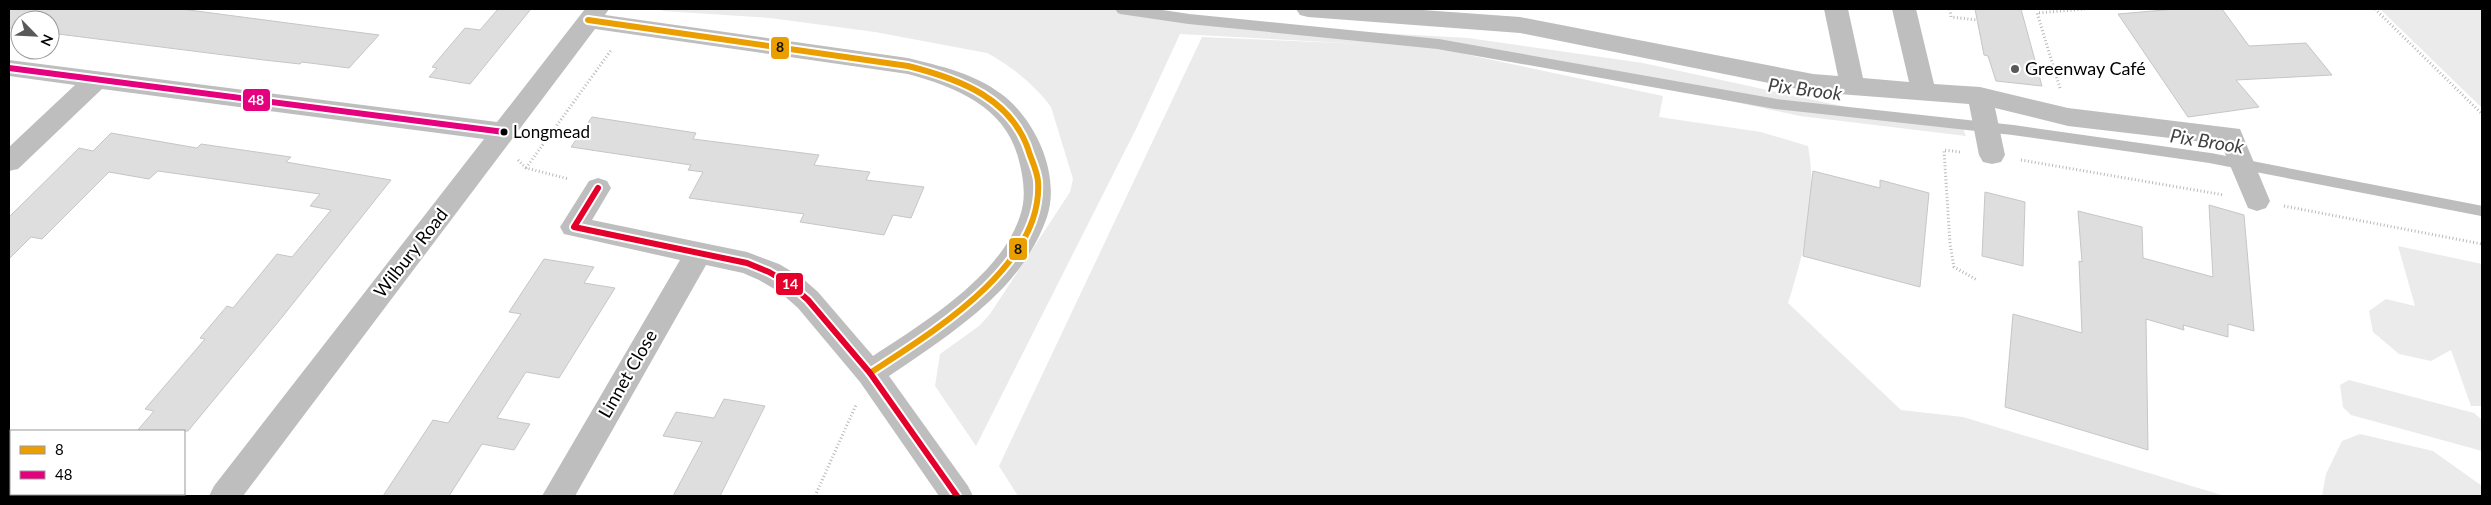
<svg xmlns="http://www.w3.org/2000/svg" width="2491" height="505" font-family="Lato,sans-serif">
  <rect width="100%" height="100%" fill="#fff"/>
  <path fill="#ebebeb" d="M661,9H1133L1216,19L1361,32L1468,38L1643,63L1851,108L1961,124L1966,136L1800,116L1633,80L1503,57L1464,54L1663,96L1659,117L1761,132L1808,146C1818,198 1804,253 1788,303L1901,410L1963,417L2225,496H1018L999,466L1202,37L1364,44L1180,34L1137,127L976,446L935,386L940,354L979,326L990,314L1070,192L1073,179L1051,107C1036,86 1010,65 987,53L875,32L770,18L663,11Z
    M2380,9H2482V108Z
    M2398,246L2482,264V406H2471L2451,350L2431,361L2399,354L2373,332L2369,311L2386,299L2415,306Z
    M2349,380L2474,413L2482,420V451L2351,415L2343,407L2340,385Z
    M2360,434L2433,451L2482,486V496H2322L2326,474L2342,441Z"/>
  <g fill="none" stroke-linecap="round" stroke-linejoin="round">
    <path stroke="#bdbdbd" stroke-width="10" d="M1121,9L1189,19L1438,44L1776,104L2013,130L2210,158L2482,211"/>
  </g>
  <path fill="#dedede" stroke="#c6c6c6" d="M9,9H181L379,35L349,68L302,62L300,64L264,60L50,33V20H20V29L9,28Z
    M498,9H531L470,84L429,77L437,68L432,67L465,28L480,30Z
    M1975,9H2021L2042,86L1996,81L1988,56L1984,55Z
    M2175,9H2222L2249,46L2306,43L2332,75L2236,80L2259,107L2188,117L2118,14Z
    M592,117L696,133L693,139L819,155L814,165L870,172L866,180L924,187L911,218L893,215L884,235L800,222L804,214L689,198L703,172L688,170L691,165L571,147Z
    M111,133L197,148L201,144L291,157L286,162L391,180L283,316L188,431H137L154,411L145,409L205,339L200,338L227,306L233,308L277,254L292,257L331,210L310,206L320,194L158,171L149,179L109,172L42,239L31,237L9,259V217L79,148L93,151Z
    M1813,171L1880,188V180L1929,193L1920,287L1803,256Z
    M1985,192L2025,202L2023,266L1982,256Z
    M2209,205L2244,215L2254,331L2228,324V337L2183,325L2184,330L2146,319L2148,450L2005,407L2013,314L2082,333L2079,261L2082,262L2078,211L2142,227L2143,258L2213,277Z
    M544,259L594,267L584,283L615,288L559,378L526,372L497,418L530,424L514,450L482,444L449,496H383L433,420L448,423L521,314L509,312Z
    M724,399L765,406L720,496H673L702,442L663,436L676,412L714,418Z"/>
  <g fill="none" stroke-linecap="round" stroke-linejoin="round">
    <path stroke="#b9b9b9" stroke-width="3" stroke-dasharray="1 2.5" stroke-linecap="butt" d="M1950,9L1951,17L1977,20
      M2375,9L2482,114
      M2060,88L2037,13L2085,9
      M1960,152L1944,150L1950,244L1954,267L1977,280
      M518,160L526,168L569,179
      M2021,160L2224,195
      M526,168L612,49
      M2284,206L2482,244
      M815,496L856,405"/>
    <path fill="#bebebe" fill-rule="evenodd" d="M585,9H609L605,15L908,58C940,66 973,73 1000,93C1035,118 1061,174 1047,217C1038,243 1022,268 1003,288C969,323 929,349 889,376L968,486L973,496H939L860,382L798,308L781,293L759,280L743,273L706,265L575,496H542L680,260L564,234L560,227L589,181L598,178L607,181L611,188L592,220L747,252L779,264L801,277L818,292L873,356C923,323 1001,276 1020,216C1027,196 1023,176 1018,157C1004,106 955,87 908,74L595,29L243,496H209L214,486L484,139L102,89L18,169L9,171V147L75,85L9,76V60L497,122Z
      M1296,9H1409L1520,17L1813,74L1838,76L1824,9H1848L1863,78L1909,82L1892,9H1916L1934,84L1980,87L2068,108L2240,129L2270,201L2266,208L2257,211L2248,208L2221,144L2068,126L1995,108L2005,155L2001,162L1992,164L1983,162L1979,155L1969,104L1813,92L1520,33L1308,17L1300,15Z"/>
    <g stroke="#fff" stroke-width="10">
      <path id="bus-1" d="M588,20L908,66C960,79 1014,99 1030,155C1033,163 1037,172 1038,181C1044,266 931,333 870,373"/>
    </g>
    <g stroke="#fff" stroke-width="10">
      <path id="bus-2" d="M9,68L504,132"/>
    </g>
    <g stroke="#fff" stroke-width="10">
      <path id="bus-3" d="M598,188L574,227L747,263L769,272L791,285L808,300L870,373L957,496"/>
    </g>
    <use href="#bus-1" stroke="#eb9e00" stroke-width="6"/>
    <use href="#bus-2" stroke="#e5007d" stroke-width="6"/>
    <use href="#bus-3" stroke="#e4002b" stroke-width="6"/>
  </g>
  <circle fill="#595959" stroke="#fff" stroke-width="2" cx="2015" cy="69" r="5"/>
  <circle fill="#000" stroke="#fff" stroke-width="2" cx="504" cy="132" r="4.5"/>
  <g text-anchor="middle" stroke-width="4.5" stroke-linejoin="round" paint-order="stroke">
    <g font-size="17" fill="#000" stroke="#fff" text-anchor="start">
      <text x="513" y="138">Longmead</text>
    </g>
    <g font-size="18" fill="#000" stroke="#fff" text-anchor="start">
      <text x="2025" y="75">Greenway Café</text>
    </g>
    <g font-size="18" fill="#000" stroke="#fff">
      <text transform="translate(411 253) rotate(-52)" y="6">Wilbury Road</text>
      <text transform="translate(628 374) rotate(-60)" y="6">Linnet Close</text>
    </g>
    <g font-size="19" font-style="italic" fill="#424242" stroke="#fff">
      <text transform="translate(1805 89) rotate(7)" y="7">Pix Brook</text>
      <text transform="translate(2207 141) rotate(9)" y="7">Pix Brook</text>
    </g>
  </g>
  <g stroke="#fff" stroke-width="2">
    <rect x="770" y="36" width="20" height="24" rx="5" fill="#eb9e00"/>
    <rect x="242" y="88" width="29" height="24" rx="5" fill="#e5007d"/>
    <rect x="1008" y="237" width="20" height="24" rx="5" fill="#eb9e00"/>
    <rect x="775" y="272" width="29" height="24" rx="5" fill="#e4002b"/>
  </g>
  <g font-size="14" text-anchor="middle" font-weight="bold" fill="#fff">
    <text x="256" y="105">48</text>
    <text x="790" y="289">14</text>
  </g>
  <g font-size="14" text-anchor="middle" font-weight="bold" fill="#111">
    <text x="780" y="52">8</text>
    <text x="1018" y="254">8</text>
  </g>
  <rect width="2491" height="505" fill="none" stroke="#000000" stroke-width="20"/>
  <rect x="10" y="430" width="175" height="65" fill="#ffffff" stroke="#999999"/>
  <rect x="20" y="446" width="25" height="8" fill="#eb9e00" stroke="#999999"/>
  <text x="55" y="455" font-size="15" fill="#000000">8</text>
  <rect x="20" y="471" width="25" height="8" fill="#e5007d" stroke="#999999"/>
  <text x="55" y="480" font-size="15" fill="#000000">48</text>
  <g transform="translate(35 35) rotate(114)"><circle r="24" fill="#ffffff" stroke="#999999"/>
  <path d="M0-4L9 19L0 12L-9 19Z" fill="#595959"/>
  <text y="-8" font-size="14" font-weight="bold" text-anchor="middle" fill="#000000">N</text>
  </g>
</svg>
